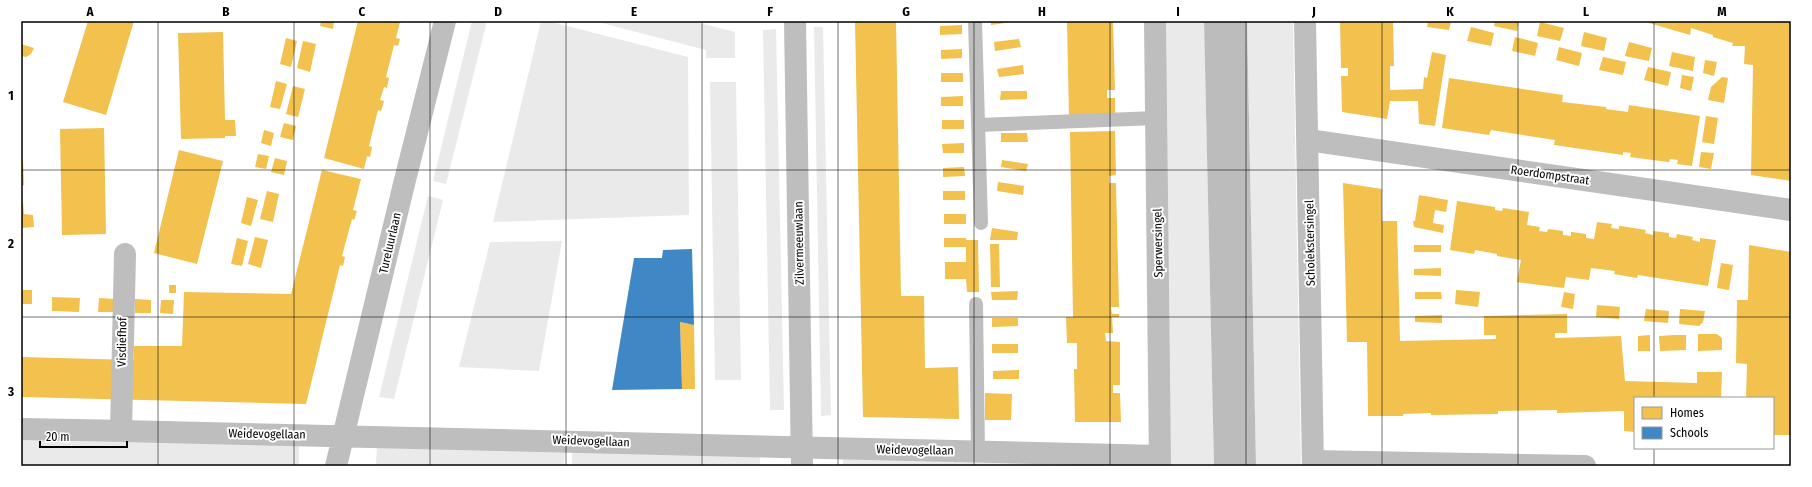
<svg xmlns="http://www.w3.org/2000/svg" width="1812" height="487" font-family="'Fira Sans Condensed',sans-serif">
  <rect width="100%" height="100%" fill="#fff"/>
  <path fill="#eaeaea" d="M472,21H487L446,184L433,181Z
    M541,21H548L688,57L689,215L493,222Z
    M594,21H692L735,32V58H706V50Z
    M1162,21H1204L1214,466H1170Z
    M1247,21H1293L1301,466H1256Z
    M814,27H823L831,415L821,416Z
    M776,29L784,410H770L763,30Z
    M710,82H736L741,380H715Z
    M428,196L443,200L394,399L379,397Z
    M562,241L539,371L459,367L490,242Z
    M21,437L299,443V466H21Z
    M377,445L565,450L564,466H376Z
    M572,450L760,454V466H572Z
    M843,456L1128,466H843Z"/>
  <path fill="#bcbcbc" d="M1204,21H1247L1256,466H1214Z"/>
  <path fill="#f2c14e" d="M88,21H134L106,115L63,102Z
    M321,21H334L333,29L320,26Z
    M358,21H404L403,23L400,22L396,38L400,39L398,46L394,45L386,77L389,78L387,88L384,87L380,100L384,101L381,111L378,110L369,146L372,147L370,157L367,156L364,169L324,158Z
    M855,21H896L901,296H924L925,368L958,367L959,419L863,417Z
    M991,21H1012V22L991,25Z
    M1067,21H1113L1115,90H1107V98H1115V116L1069,117Z
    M1340,21H1393L1394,66H1390V90L1423,89L1424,77L1427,78L1432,52L1446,55L1435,126L1419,124L1418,101H1390L1387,119L1342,112L1341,76H1348V68H1341Z
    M1428,21H1451L1449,30L1427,27Z
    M1495,21H1519L1517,31L1494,26Z
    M1642,21H1791V181L1751,175L1753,65L1744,64L1745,46H1732L1733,43L1713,37V35L1691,28L1690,35Z
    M1540,22L1564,28L1560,41L1537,36Z
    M962,25V34L940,35V26Z
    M1471,27L1494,33L1491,46L1467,41Z
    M223,32L225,120H235L236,136H225V138L181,139L178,33Z
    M1584,32L1607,38L1604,51L1581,46Z
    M1515,37L1538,43L1535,56L1512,51Z
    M286,38L297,41L291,67L280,64Z
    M1019,39L1021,47L995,51L994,42Z
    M303,41L316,44L310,72L297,68Z
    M1629,42L1652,48L1649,61L1625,56Z
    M21,44L34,48L31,54L26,57L21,56Z
    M1559,47L1582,53L1579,66L1556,60Z
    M962,49V58L941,59V50Z
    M1672,52L1695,57L1693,71L1669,66Z
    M1603,57L1626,62L1623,75L1599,70Z
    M1705,60L1717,62L1714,76L1703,73Z
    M1023,65L1024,74L999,77L997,69Z
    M1648,67L1671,72L1668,86L1644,80Z
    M941,73H963V82H941Z
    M1682,75L1694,77L1691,91L1680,88Z
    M1722,77L1728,78L1724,103L1708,100L1711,87Z
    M1449,78L1563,95L1562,102L1606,107V109L1628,112L1629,105L1700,116L1692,166L1677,164L1678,160L1670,159L1669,162H1668L1630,157L1631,153L1623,152V155L1554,145L1555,140L1491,130L1489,135L1442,128Z
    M276,81L287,84L280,109L270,107Z
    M293,86L305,89L298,117L286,114Z
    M1001,91H1027V99L1000,100Z
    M963,96V106H941V97Z
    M1706,116L1718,118L1714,144L1702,142Z
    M942,120H964V129H942Z
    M284,123L296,126L293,140L280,137Z
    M104,128L106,234L62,235L60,129Z
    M264,130L274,133L271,146L261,143Z
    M1115,131L1116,175L1109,176V183H1116V185L1119,307H1111L1112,314H1119V317H1112L1113,333H1105L1106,341L1120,342V385H1113V393H1120L1121,422H1075L1074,369H1077V343H1067L1066,317H1073L1070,132Z
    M1001,133H1027L1028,142H1001Z
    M964,143V153H943L942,144Z
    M179,150L223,161L197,264L154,253Z
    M1701,152L1714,153L1711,169L1699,167Z
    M258,154L269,156L266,169L255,167Z
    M275,158L287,161L284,175L271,172Z
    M21,160H23L24,185L21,186Z
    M1002,160L1028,164L1026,171L1001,167Z
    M964,167L965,176L943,177V168Z
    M322,170L361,179L353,210L357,211L354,220L352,219L350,226L342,256L345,257L343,266L340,265L306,404L21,397V357L134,360V346H182L184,292L291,294Z
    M998,182L1024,186L1023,195L997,191Z
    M1343,183L1382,189V221H1397L1400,341L1496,339V335H1484V316L1567,314V333H1555V338L1621,336L1625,381L1697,383V372H1722L1721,398H1635V432L1624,431V411L1557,413V410L1498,411V414L1431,415V413L1403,414V416H1368L1367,342H1347Z
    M267,191L279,194L273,222L260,219Z
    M943,191H965V200H943Z
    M1419,195L1448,200L1446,212L1435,210L1433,223L1444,225L1443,233L1414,227L1413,221H1415Z
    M247,197L258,200L251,226L241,223Z
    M1457,201L1495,207V210L1502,211L1503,208L1529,212L1527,225L1540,227L1539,231L1547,232L1548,229L1563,231V235L1571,236V232H1572L1586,234V238L1594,239L1597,222L1612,224L1611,228L1619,229V226H1621L1646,230L1645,233L1653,235V231L1669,233V237L1676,238L1677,234L1693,237L1692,240L1700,242V238L1716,240L1708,286L1638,275L1637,278L1614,274L1615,271L1591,268L1589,280L1566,277L1564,288L1517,282L1521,260L1497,256V254L1475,250L1474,254L1450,250Z
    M21,202H23L24,214L33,215L34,227L21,228Z
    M944,214H966V224H944Z
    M992,228L1018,232L1017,240H990Z
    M255,237L268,240L261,268L248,264Z
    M237,238L248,241L242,266L231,264Z
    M944,238H966V240H978L979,292H967L966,279H945V262H966V247H944Z
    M990,244H999L1000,287H991Z
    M1414,245H1441V252H1414Z
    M1749,245L1791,252V435H1773V398H1746L1747,364L1736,363L1737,300H1748Z
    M1721,263L1733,265L1729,290L1717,288Z
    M1441,268V276L1414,275V269Z
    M169,285H176V293H169Z
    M21,290H32V304H21Z
    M1456,290L1480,292L1478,307L1455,304Z
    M1018,291L1017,300H992L991,292Z
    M1415,292H1441L1442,299H1415Z
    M1564,292L1575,294L1573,309L1561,307Z
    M52,297L80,298L79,312L52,311Z
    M99,298L114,299V312H98Z
    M135,299L151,300V313H135Z
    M161,300H174L173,314L160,313Z
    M1597,305L1620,307L1619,319L1596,317Z
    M1646,309L1669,311L1668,323L1644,321Z
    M1680,309L1705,311L1703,322L1699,326L1679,324Z
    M1442,315V323L1415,322V316Z
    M992,318H1018V326L992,327Z
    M680,322L694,325L695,389H682Z
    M1698,334H1717L1722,338V350L1698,351Z
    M1650,335V351H1638V336Z
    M1674,335H1686V350L1660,351L1659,336Z
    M992,344H1018V353H992Z
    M1019,370V379H993V371Z
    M985,393L1012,394L1011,420H985Z"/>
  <path fill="#3f88c5" d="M692,249L694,325L680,322L682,389L612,390L634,258H662L663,250Z"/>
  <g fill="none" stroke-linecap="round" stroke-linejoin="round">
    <path stroke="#bebebe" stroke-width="14" d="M975,21L981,223
      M978,125L1156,118
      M976,304L978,452"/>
    <path stroke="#bebebe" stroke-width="22" d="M795,21L802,466
      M1155,21L1160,466
      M1305,21L1313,466
      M1308,140L1791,210
      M21,429C401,436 781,447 1160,456
      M121,431L125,254
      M1313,461L1585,466
      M336,466L404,184L445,21"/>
  </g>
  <path fill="none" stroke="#000" stroke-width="1" stroke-opacity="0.55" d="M158,21V466M294,21V466M430,21V466M566,21V466M702,21V466M838,21V466M974,21V466M1110,21V466M1246,21V466M1382,21V466M1518,21V466M1654,21V398M21,170H1791M21,317H1791M1654,448V466"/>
  <g text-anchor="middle" stroke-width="4" stroke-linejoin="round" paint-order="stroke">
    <g font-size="12" fill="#000" stroke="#fff">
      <text transform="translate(1550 175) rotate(8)" y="4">Roerdompstraat</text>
      <text transform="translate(390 243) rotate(-77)" y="4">Tureluurlaan</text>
      <text transform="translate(799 243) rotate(-91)" y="4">Zilvermeeuwlaan</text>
      <text transform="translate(1158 243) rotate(-91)" y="4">Sperwersingel</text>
      <text transform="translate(1310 243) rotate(-91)" y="4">Scholekstersingel</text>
      <text transform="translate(122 342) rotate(-89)" y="4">Visdiefhof</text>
      <text transform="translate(267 434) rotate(1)" y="4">Weidevogellaan</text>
      <text transform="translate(591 441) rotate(2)" y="4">Weidevogellaan</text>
      <text transform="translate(915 450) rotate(1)" y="4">Weidevogellaan</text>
    </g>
  </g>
  <rect width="1812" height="487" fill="none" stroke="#ffffff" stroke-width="44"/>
  <rect x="1634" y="397" width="140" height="52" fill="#ffffff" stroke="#999999"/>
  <rect x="1642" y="407" width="20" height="12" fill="#f2c14e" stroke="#999999"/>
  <text x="1670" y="417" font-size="12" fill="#000000">Homes</text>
  <rect x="1642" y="427" width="20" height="12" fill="#3f88c5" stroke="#999999"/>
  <text x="1670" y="437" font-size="12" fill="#000000">Schools</text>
  <path d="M40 441v6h87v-6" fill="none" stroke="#000000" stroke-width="2"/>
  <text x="46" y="441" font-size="12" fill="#000000" stroke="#ffffff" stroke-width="3" paint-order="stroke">20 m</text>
  <rect x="22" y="22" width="1768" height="443" fill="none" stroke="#000" stroke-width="1.5"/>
  <g font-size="13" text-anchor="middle" font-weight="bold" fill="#000">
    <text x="90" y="16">A</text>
    <text x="226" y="16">B</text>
    <text x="362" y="16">C</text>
    <text x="498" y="16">D</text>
    <text x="634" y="16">E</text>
    <text x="770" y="16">F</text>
    <text x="906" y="16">G</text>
    <text x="1042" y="16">H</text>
    <text x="1178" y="16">I</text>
    <text x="1314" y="16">J</text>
    <text x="1450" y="16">K</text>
    <text x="1586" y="16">L</text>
    <text x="1722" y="16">M</text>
    <text x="11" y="100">1</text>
    <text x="11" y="248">2</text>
    <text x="11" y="396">3</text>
  </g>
</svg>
